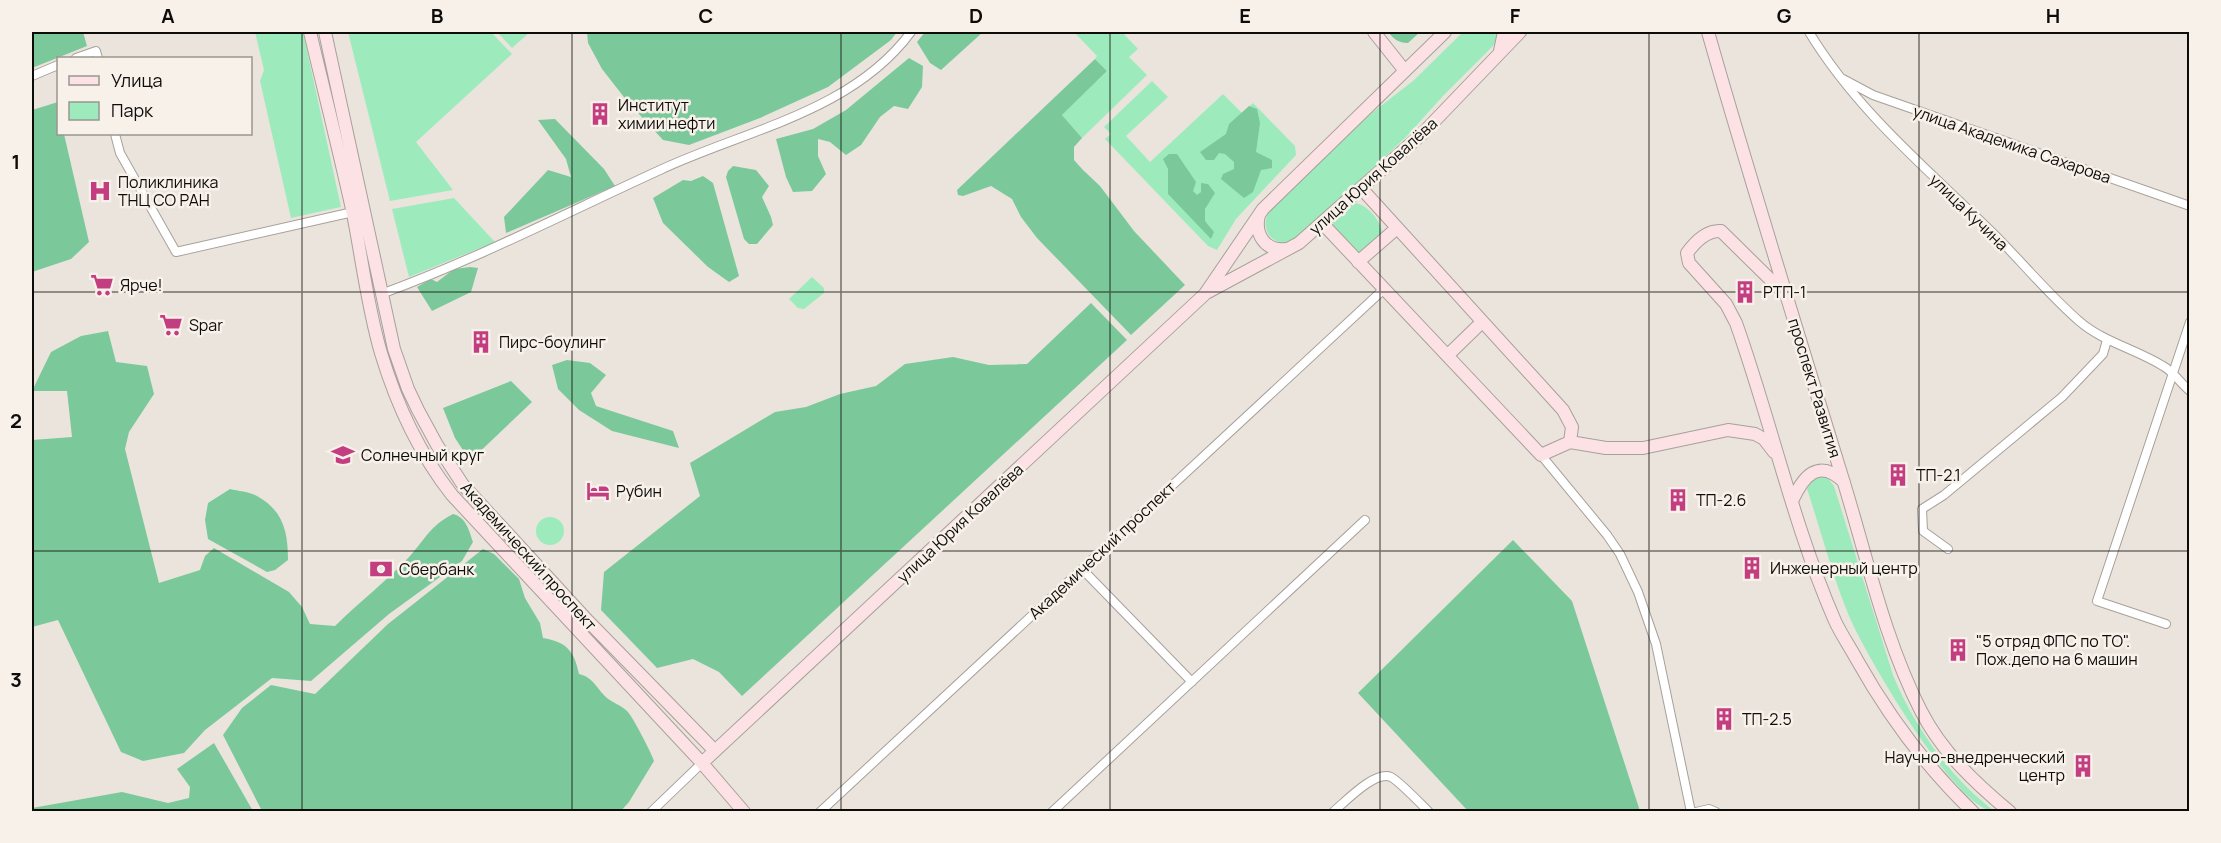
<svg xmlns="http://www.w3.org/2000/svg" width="2221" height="843" font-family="Manrope,sans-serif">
  <rect width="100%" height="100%" fill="#ebe4dd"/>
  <path fill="#9debbc" d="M255,32H303L341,207L291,218L260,81L264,70Z
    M348,32H491L512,54L416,142L453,190L390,201Z
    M497,32H530L512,48Z
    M1074,32H1122L1138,49L1129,57L1147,75L1082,138L1062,115L1107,71L1095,59L1097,56Z
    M1463,32H1498V37L1493,46L1443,96L1406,137L1311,226L1296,238L1284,243C1266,241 1261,224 1270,209L1373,112L1413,81Z
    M1152,81L1168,97L1126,136L1150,162L1223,94L1242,113L1253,103L1295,146L1296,155L1236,219L1217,250L1208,246L1105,139L1111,134L1104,127Z
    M454,198L495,242L409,277L392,209Z
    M1355,203C1367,204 1382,222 1382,233L1361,253H1358L1332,226L1333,222Z
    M812,277L824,288V293L804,309L798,308L789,299Z
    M1823,476L1828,478L1834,486L1893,675C1915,728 1949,776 1994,811C1956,811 1864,652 1849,616C1832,575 1821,531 1807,489L1812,481Z
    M536 531a14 14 0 1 1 28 0a14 14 0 1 1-28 0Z"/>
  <path fill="#7bc99b" d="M32,32H83L87,46L32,68Z
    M587,32H897L891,40L828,87L760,118L689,145L663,140L627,101L602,69L588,43Z
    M925,32H983L941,70L930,63L917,42Z
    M1388,32H1420L1408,43C1398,43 1394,39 1388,32Z
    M909,58L923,66L922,87L908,109L894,106L880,117L861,145L846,155L830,142L818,139V156L826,174L812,191L793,192L786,177L776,139L813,129L846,110Z
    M1095,59L1107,71L1062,115L1082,138L1074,147V160L1083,170L1100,186L1134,231L1185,285L1131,335L1037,238L1021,217L1012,199L991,186L963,196L958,195L957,190Z
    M58,102V134H64L89,242L71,259L32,272V110Z
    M1249,106L1257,109L1260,123L1256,152L1272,160V168L1261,170L1253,192L1244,198L1221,179L1223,174L1234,169V162L1225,154L1219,153L1214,160H1206L1200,152L1226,134L1229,124Z
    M555,119L604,169L615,186L506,233L504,217L548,170L571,177L566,159L538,120Z
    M1169,154H1177L1196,182L1193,191L1197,195L1201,192V183L1208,184L1215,193L1205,209V221L1214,232L1211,239L1168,194V169L1163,159Z
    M733,166L756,170L769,186L762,197L771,217L773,225L757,244H749L744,239L726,177L728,171Z
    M703,176L713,183L739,276L729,282L708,267L663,223L653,198L683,180L691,181Z
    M470,267L478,268L471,292L432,311L417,287L431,279L437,282L454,269Z
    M1091,303L1127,340L742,696L719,672L693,659L657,668L601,610L604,572L700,496L690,463L775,412L806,407L840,394L876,386L905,364L953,357L989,365L1027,364Z
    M108,331L116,362L147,366L154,394L129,432L125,449L159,583L200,570L205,556L214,548L289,592L302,607L310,624L335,626C359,602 387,581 410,556C426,538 430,526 453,514C466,517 469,530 473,542L462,561L389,614L311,681L272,678L205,730L184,753L143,761L121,752L58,620L32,627V440L72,437L67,391H32L51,352L81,336Z
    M567,360L590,363L606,375L591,393L596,406L673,431L679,448L612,431L579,410L558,389L552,365Z
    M511,381L532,402L470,461L455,438L443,408Z
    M230,489C238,491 250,492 257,496C284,511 288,533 288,560L275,570L267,572L208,539L205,520L208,503Z
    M1513,540L1572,601L1640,811H1468L1358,693Z
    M483,549L494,554L519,579L525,598L540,623L543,638C566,642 574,650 579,674C593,677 597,689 607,698C613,703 621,705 627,711C632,715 652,754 654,761L629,802L620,812L262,811L223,735L242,708L271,685L315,694L388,624Z
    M214,743L253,811H32V808L122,792L168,803L189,798L190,787L177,769Z"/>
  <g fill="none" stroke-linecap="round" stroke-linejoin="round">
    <g stroke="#a7a19a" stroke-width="10">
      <path id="street" d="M1809,32C1857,111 1927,169 1993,233C2022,262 2048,294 2079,321C2103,342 2136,349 2163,366C2174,372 2180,383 2190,391
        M76,58L96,51L98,58
        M32,76L58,65
        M1843,79L1873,95L2190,206
        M115,134L120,153L176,252L353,212
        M381,294C477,259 568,212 660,170C745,130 852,112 911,32
        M1541,455L1607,535L1620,554L1638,592L1656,644L1691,812
        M1948,549L1923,531L1922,509L1944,495L2062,397L2103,354L2107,340
        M1082,569L1192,682
        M2166,624L2097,601L2190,322
        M651,812L702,763
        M820,812L1384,289
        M1052,812L1365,520
        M1333,812C1345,802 1375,770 1391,777C1400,782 1420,803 1429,812
        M1696,812L1709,809L1716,812"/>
    </g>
    <g stroke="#a7a19a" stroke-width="14">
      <path id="secondary" d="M310,32C324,91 339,150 352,209C362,257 367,306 381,353C396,403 419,453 452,495L702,763L744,812
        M325,32L394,349L408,389L418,410L437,445L463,485L588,621L715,751
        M1374,32L1405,71
        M1708,32C1751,183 1798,333 1844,483C1867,558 1885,641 1921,711C1942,752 1975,783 2010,812
        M1500,51L1504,32
        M1361,188L1563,410L1572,427L1570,442
        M1259,215C1254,235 1266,252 1287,249
        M1322,223L1541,455L1570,442L1606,448H1643L1728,430L1755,434L1764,439L1774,452
        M1358,262L1397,228
        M1208,292L1299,243L1423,133L1520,32
        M1784,293L1721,231C1707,230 1695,242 1687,253L1689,263L1726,304L1736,323C1771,421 1793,525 1835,621C1841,634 1850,647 1857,660C1889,717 1926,767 1973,812
        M1448,355L1482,322
        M1792,501C1803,477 1818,457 1844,482
        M702,763L1205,294L1263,209L1445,32"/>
    </g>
    <use href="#street" stroke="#fff" stroke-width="8"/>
    <use href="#secondary" stroke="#fce1e5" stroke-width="12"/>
  </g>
  <path fill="none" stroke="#0e0c09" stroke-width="1.5" stroke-opacity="0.55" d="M302,32V812M572,32V812M841,32V812M1110,32V812M1380,32V812M1649,32V812M1919,32V812M32,292H2190M32,551H2190"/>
  <defs>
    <g id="building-bare" transform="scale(1.8)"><path d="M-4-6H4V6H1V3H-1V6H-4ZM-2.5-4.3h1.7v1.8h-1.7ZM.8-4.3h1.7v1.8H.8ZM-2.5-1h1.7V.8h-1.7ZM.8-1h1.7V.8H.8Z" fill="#c33e81" stroke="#f8f1ea" stroke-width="2.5" paint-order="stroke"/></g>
    <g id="hospital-bare" transform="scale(1.8)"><path d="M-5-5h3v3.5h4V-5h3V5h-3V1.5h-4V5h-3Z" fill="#c33e81" stroke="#f8f1ea" stroke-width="2.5" paint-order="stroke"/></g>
    <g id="supermarket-bare" transform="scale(1.8)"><path d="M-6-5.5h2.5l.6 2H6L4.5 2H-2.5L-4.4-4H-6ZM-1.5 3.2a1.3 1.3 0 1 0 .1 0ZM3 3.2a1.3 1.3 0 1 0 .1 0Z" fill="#c33e81" stroke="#f8f1ea" stroke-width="2.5" paint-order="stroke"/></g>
    <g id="school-bare" transform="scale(1.8)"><path d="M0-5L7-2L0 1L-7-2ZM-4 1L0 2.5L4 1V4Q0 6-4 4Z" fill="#c33e81" stroke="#f8f1ea" stroke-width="2.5" paint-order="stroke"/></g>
    <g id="hotel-bare" transform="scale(1.8)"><path d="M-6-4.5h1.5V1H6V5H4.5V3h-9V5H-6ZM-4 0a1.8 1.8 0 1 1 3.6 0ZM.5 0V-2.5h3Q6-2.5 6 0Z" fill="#c33e81" stroke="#f8f1ea" stroke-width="2.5" paint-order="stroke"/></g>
    <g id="bank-bare" transform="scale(1.8)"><path d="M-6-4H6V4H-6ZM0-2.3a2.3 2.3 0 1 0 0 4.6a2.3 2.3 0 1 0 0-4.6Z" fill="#c33e81" stroke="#f8f1ea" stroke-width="2.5" paint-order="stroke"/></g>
  </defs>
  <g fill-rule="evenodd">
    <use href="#building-bare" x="600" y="114"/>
    <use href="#hospital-bare" x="100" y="191"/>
    <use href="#supermarket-bare" x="102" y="285"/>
    <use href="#building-bare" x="1745" y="292"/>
    <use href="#supermarket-bare" x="171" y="325"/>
    <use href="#building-bare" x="481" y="342"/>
    <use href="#school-bare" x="343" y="455"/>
    <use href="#building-bare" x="1898" y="475"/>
    <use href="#hotel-bare" x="598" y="491"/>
    <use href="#building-bare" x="1678" y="500"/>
    <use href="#building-bare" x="1752" y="568"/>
    <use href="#bank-bare" x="381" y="569"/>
    <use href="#building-bare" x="1958" y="650"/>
    <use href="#building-bare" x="1724" y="719"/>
    <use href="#building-bare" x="2083" y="766"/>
  </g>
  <g text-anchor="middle" stroke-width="5" stroke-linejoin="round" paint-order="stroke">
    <g font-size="16" fill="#0e0c09" stroke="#f8f1ea" text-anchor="start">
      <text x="618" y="111">Институт<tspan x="618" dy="18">химии нефти</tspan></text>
      <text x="118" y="188">Поликлиника<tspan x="118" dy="18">ТНЦ СО РАН</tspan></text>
      <text x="120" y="291">Ярче!</text>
      <text x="1763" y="298">РТП-1</text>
      <text x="189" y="331">Spar</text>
      <text x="499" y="348">Пирс-боулинг</text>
      <text x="361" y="461">Солнечный круг</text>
      <text x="1916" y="481">ТП-2.1</text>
      <text x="616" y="497">Рубин</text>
      <text x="1696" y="506">ТП-2.6</text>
      <text x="1770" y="574">Инженерный центр</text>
      <text x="399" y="575">Сбербанк</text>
      <text x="1976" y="647">"5 отряд ФПС по ТО".<tspan x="1976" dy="18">Пож.депо на 6 машин</tspan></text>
      <text x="1742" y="725">ТП-2.5</text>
      <text x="2065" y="763" text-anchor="end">Научно-внедренческий<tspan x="2065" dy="18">центр</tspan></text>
    </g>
    <g font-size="16" fill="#0e0c09" stroke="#f8f1ea">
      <text transform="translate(2012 144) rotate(19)" y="6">улица Академика Сахарова</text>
      <text transform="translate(1373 176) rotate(-42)" y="6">улица Юрия Ковалёва</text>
      <text transform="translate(1969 212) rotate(44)" y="6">улица Кучина</text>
      <text transform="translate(1815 388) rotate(73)" y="6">проспект Развития</text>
      <text transform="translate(960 523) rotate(-43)" y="6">улица Юрия Ковалёва</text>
      <text transform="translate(1102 550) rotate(-43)" y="6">Академический проспект</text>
      <text transform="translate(529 556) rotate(48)" y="6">Академический проспект</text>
    </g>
  </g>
  <rect width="2221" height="843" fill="none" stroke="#f8f1ea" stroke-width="66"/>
  <rect x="57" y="57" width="195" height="78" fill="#f8f1ea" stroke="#9a9590" stroke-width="1.5"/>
  <rect x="69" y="76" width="30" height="9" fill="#fce1e5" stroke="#9a9590" stroke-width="1.5"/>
  <text x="111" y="87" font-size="18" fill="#0e0c09">Улица</text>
  <rect x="69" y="102" width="30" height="18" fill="#9debbc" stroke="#9a9590" stroke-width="1.5"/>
  <text x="111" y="117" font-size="18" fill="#0e0c09">Парк</text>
  <rect x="33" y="33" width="2155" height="777" fill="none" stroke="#0e0c09" stroke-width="2"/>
  <g font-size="20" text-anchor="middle" font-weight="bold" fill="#0e0c09">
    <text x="168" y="23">A</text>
    <text x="437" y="23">B</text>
    <text x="706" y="23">C</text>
    <text x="976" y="23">D</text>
    <text x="1245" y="23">E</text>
    <text x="1515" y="23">F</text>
    <text x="1784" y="23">G</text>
    <text x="2053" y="23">H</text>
    <text x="16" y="169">1</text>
    <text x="16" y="428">2</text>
    <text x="16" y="687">3</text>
  </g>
</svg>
